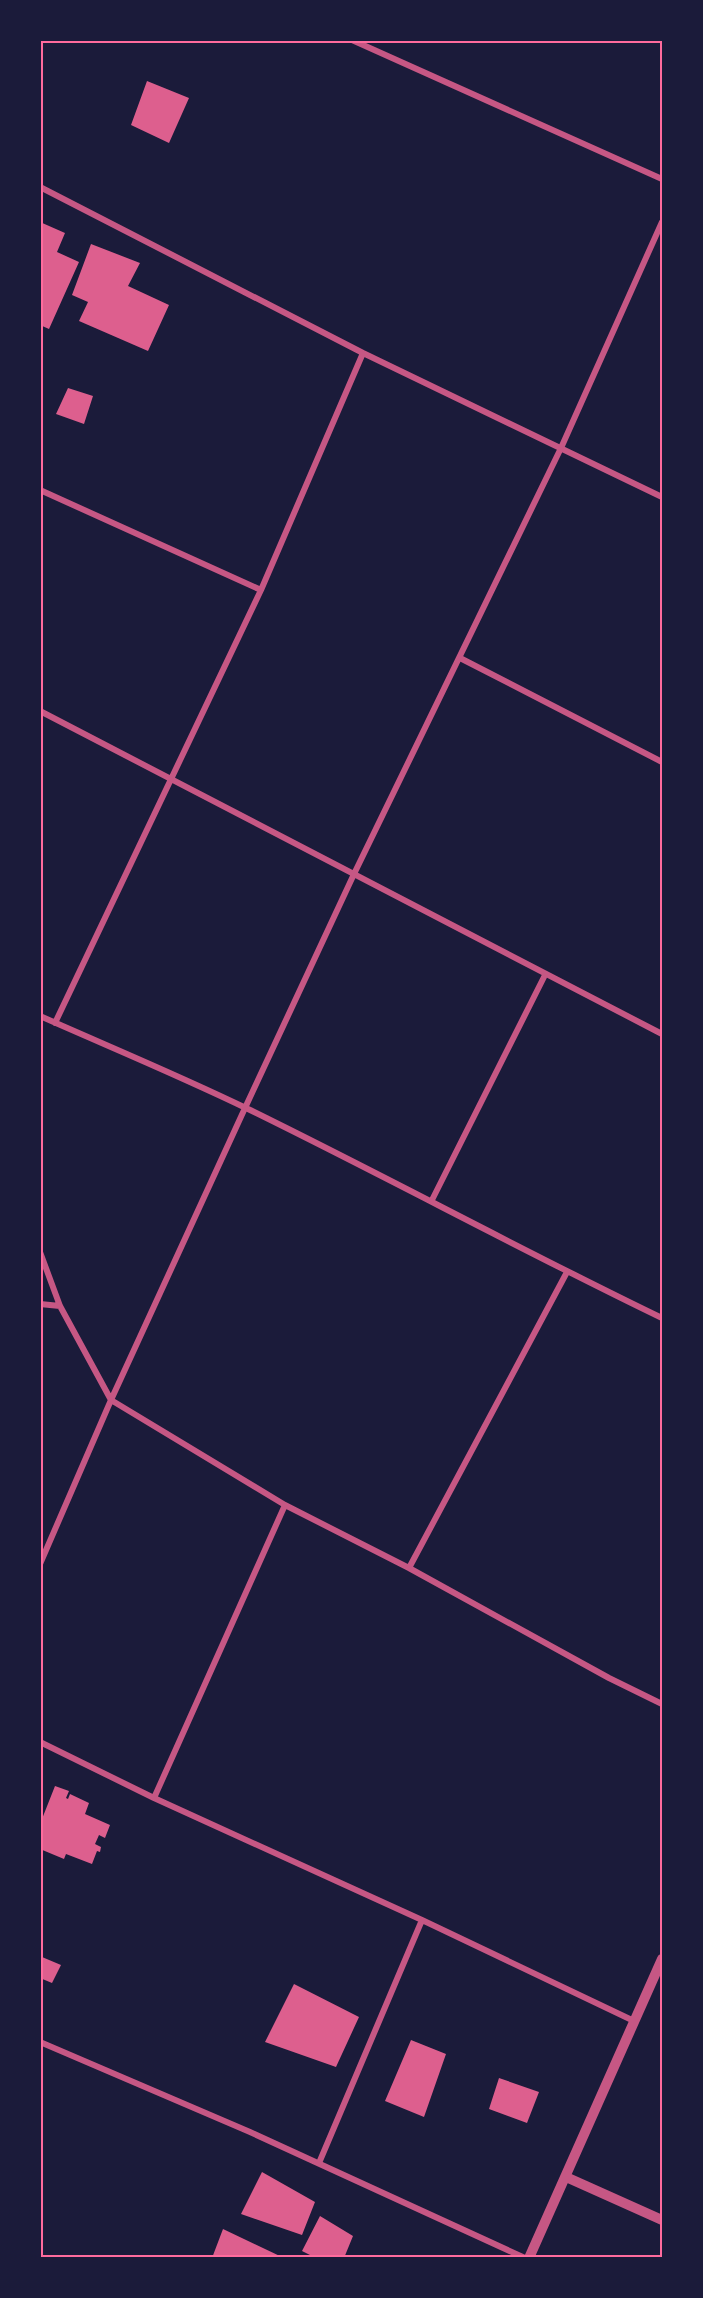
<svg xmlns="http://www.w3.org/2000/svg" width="703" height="2298" font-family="Mulish,sans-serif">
  <rect width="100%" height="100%" fill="#1b1b3a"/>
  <path fill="#dd5f8e" d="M147,81L189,98L169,143L131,125Z
    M40,222L65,233L57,252L79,262L49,329L40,325Z
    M91,244L140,263L128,286L169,305L148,351L79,321L88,302L72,295Z
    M68,388L93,396L84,424L56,414Z
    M55,1786L69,1791L66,1798L68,1799L70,1794L89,1803L85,1814L110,1825L105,1838L99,1835L95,1844L101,1847L100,1852L97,1851L92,1864L66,1854L64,1859L40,1849V1824Z
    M42,1957L61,1965L52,1983L40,1978Z
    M294,1984L359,2017L336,2067L265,2042Z
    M411,2040L446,2054L424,2117L385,2101Z
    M499,2078L539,2092L527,2123L489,2109Z
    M262,2172L315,2202L302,2235L241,2214Z
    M320,2216L353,2236L344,2258H316L302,2251Z
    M223,2229L284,2258H212Z"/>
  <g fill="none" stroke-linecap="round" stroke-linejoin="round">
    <path stroke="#c65784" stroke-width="6" d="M352,40L662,179
      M40,187L363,353L662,497
      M40,490L261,590
      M460,658L662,762
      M40,711L662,1034
      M40,1016C110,1047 180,1076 248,1109C387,1177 523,1251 662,1318
      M55,1023L261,590L363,353
      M432,1200L545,975
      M40,1252L60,1306L111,1400L285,1505L409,1568L609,1678L662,1704
      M40,1304L60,1306
      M40,1564L111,1400L245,1108L354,874L561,448L662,222
      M409,1568L567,1272
      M40,1742L154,1798L422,1920L634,2021
      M154,1798L285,1505
      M40,2042L250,2132L525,2258
      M319,2163L422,1920"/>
    <path stroke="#c65784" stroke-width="10" d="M566,2177L662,2220
      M529,2258L662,1959"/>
  </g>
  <rect width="703" height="2298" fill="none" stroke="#1b1b3a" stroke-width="84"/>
  <rect x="42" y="42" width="619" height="2214" fill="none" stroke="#ff6b9d" stroke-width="2"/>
</svg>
